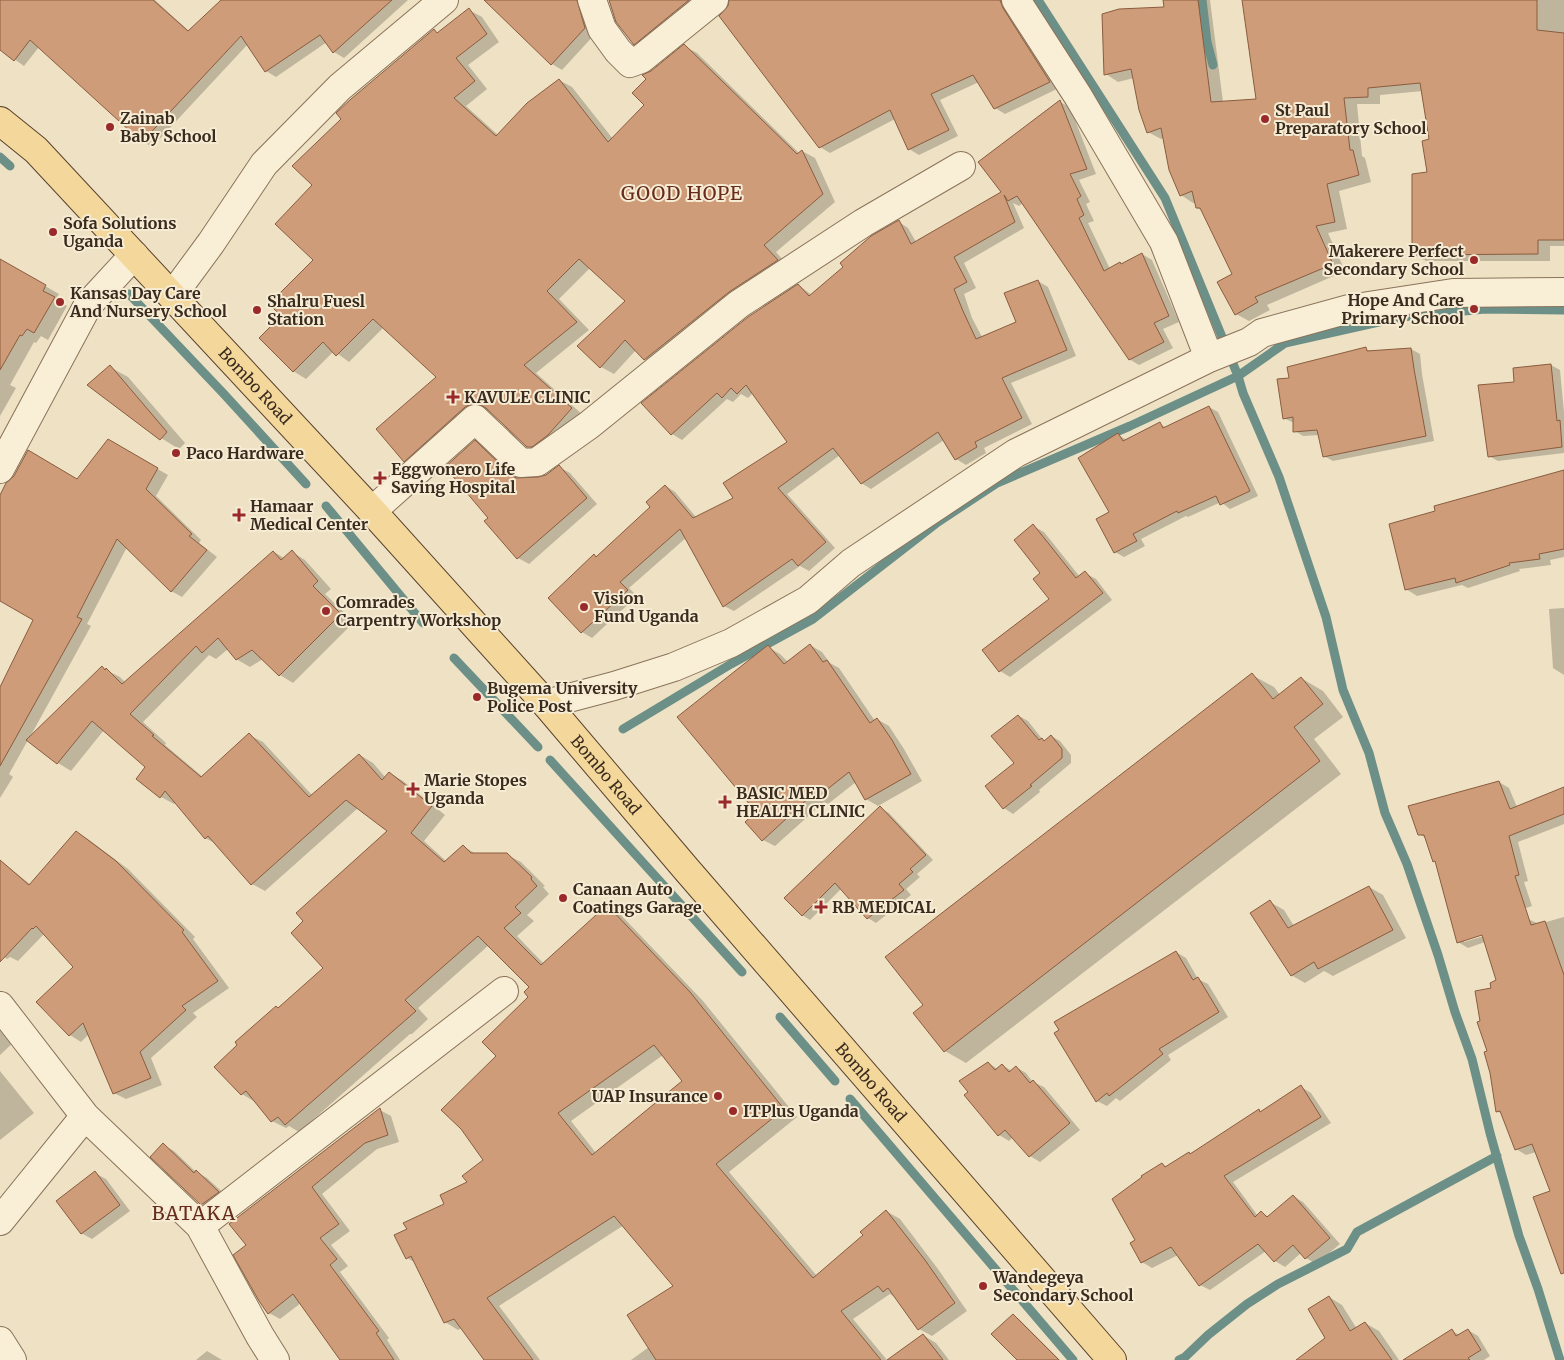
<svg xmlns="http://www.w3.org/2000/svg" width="1564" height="1360" font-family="Merriweather,serif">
  <rect width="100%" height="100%" fill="#efe2c4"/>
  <path fill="#0003" fill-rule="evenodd" d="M0,0H155L189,31L223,0H408L344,58L334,52L327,42L276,77L266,71L248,44L152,147L142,141L39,47L24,66L0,49Z
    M504,0H588L595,34L562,70L552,64L494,8Z
    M610,0H706L645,50L635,44Z
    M730,0H1010L1059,88L1005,114L995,108L979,82L940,100L958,136L919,155L909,149L895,119L830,153L820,147L730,7Z
    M1165,0H1210L1223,102L1257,100L1243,0H1564V246H1550V261H1426L1413,254L1428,173L1431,140L1423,91L1380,95V104H1357L1362,156L1365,158L1371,182L1339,191L1347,229L1328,233L1345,271L1267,305L1270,310L1249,321L1236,314L1234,275L1203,211L1197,208L1196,202L1193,203L1181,195L1164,138L1161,139L1148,132L1134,78L1118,82L1106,74L1165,8Z
    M469,10L482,17L499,42L468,65L487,89L466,106L498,135L559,80L572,87L613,139L646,105L647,80L651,72L684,46L697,53L799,153L802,151L815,158L835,202L776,252L790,268L658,367L645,359L636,350L614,374L601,367L579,346L626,301L590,268L559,299L589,330L536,373L584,416L541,454L528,446L491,411L485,410L417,468L405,461L438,378L384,327L349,362L334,351L306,379L293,371L283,316L315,260L314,184L434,31L438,33Z
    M1060,102L1070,107L1096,174L1079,180L1090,202L1086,204L1094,221L1088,223L1110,269L1120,263L1123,265L1142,254L1152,260L1179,322L1163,329L1173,348L1139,365L1129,359L1023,203L1019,206L1013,203L1024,228L964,263L976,288L964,294L972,318L982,337L1018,322L1038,281L1048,287L1076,356L1011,383L1032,424L984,448L986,453L966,465L956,459L944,440L871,489L861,483L840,455L787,494L835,548L809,571L800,566L734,611L724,606L687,537L629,588L637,596L592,638L582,632L594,556L597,558L652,508L666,486L675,492L696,517L735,498L788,443L753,393L748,398L741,394L733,402L727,399L682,440L672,434L643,403L798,285L812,295L899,222L908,228L916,242L1003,193Z
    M0,260L59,294L56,299L67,306L48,340L41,336L36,343L34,342L10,385L16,388L0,416Z
    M1366,349L1372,352L1411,349L1420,354L1422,374L1434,441L1333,461L1324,456L1320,435L1303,436L1295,431L1294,423L1284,418L1291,379Z
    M1551,365L1560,370L1564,412V453L1498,461L1489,456L1516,384Z
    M110,367L128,377L185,443L179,449L161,438Z
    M1209,407L1218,412L1258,496L1230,509L1221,502L1188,517L1186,516L1141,539L1145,546L1124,557L1115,552L1111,512L1118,435L1127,440L1160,424L1167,428Z
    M109,441L168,475L156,496L201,540L199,543L217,557L182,597L171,591L127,547L87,624L91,626L30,737L102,668L120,677L125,682L274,552L284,558L292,552L305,560L331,589L325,594L354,622L293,683L280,675L263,659L250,667L236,659L228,649L216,659L209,655L143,722L166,743L165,745L203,777L249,735L263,742L312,795L360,755L373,763L386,778L390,773L403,781L445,815L424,841L446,861L463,846L476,854L507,855L521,862L545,886L543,887L549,894L527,915L534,921L517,936L544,964L607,907L620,914L703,1001L797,1117L729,1172L817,1276L865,1235L886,1211L900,1219L938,1269L967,1311L932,1336L919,1329L896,1298L890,1294L853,1319L887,1360H631L649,1347L675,1286L624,1225L499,1306L540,1360H486L462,1328L458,1330L445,1322L416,1263L407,1258L408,1230L446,1204L469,1183L485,1161L497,1056L530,997L531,987L489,945L418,1008L428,1019L412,1034H410L299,1132L289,1126L286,1128L272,1121L255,1102L242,1094L216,1067L325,968L389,831L358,808L265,891L252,884L217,844L205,838L176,802L174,804L161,797L147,767L104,730L71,771L58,763L28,740L9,774L13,777L0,798V690L34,619L0,599V497L78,480ZM663,1055L683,1081L596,1153L571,1121Z
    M475,442L486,448L518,479H539L547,476L559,467L570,473L597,504L529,564L518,558L490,518Z
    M1564,471V557L1550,560L1551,565L1519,569L1520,571L1468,588L1462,585L1417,596L1406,589L1437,512Z
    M1033,526L1044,532L1080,577L1085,573L1096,579L1112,600L1010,677L1000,671L1051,599L1042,574Z
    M1564,608V675L1553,668L1549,609Z
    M810,645L822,652L830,663L839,668L875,721L877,719L889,726L904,749L922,781L878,806L866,799L856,782L828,804L824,802L775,846L763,840L758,812L768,647L780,654L788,662Z
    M1252,675L1274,687L1280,695L1301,678L1323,691L1343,717L1314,739L1341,774L966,1063L945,1051L924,1005Z
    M1019,716L1028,721L1043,740L1045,741L1051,736L1060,741L1071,755V763L1039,790L1040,792L1013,814L1004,808L986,787L1015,763Z
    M1499,782L1509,788L1517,807L1564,789V824L1518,842L1528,881L1524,882L1532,906L1490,921L1528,919L1539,924L1564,917V1261L1551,1192L1536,1152L1526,1155L1516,1149L1502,1114L1497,1111L1489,1052L1482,1021L1493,989L1498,981L1485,942L1468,948L1458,942L1437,863L1434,861L1426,838L1419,834ZM1486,932L1487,935L1464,942V939Z
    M880,808L889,813L933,860L917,874L920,877L906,889L911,895L876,923L868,918L842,888L810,920L802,915Z
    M76,832L88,839L128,869L195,937L193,939L229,988L193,1013L197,1017L151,1058L162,1085L126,1099L114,1093L89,1034L81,1042L70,1035L75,967L44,934L18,961L10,957L7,959L0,955V860L31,885Z
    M1369,887L1383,895L1406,938L1333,976L1324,971L1305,983L1291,975L1270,902L1284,910L1294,926Z
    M1176,952L1186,958L1198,979L1208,984L1228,1017L1168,1055L1171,1060L1120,1101L1116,1098L1107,1106L1097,1101Z
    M0,1025L14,1042L0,1055Z
    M988,1063L998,1069L1002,1065L1012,1071L1016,1067L1026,1073L1033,1082L1044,1087L1080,1130L1040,1162L1030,1156L1013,1137L1009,1141L999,1135L970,1092Z
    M0,1071L34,1113L0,1140Z
    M1301,1087L1311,1093L1331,1123L1233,1182L1258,1216L1262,1213L1269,1217L1293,1196L1303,1202L1340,1244L1316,1264L1306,1258L1301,1253L1285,1267L1275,1261L1266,1251L1210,1290L1200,1285L1178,1255L1152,1268L1142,1262L1137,1241L1162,1164L1167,1167L1191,1155L1259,1111L1262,1112Z
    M380,1110L391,1116L399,1142L377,1149L322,1194L350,1231L331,1245L348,1266L340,1272L389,1338L387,1340L400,1360H342L301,1303L280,1319L269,1313L248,1245Z
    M163,1145L174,1151L196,1172L207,1178L229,1198L213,1211L202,1204L152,1157Z
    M95,1173L106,1179L130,1211L92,1239L81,1233Z
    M1329,1297L1342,1305L1357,1329L1365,1323L1379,1331L1399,1360H1298L1327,1338Z
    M1013,1316L1018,1318L1060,1360H1019Z
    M1468,1330L1478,1336L1490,1356L1484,1360H1427L1452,1331L1460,1335Z
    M923,1335L936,1343L949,1360H889Z
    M207,1351L222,1360H196Z"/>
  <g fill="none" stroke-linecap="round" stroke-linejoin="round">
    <path stroke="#6c9087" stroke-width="9" d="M1038,0L1165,198L1238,376L1243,393L1279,477L1326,617L1343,690L1369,753L1385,813L1407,864L1438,955L1455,1012L1472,1059L1490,1133L1519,1236L1538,1289L1560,1360
      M1202,0L1207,42L1213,65
      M0,157L10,166
      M129,294L223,393L306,484
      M326,506L423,623
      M454,658L538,747
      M623,729L731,664L813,619L938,522L997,483L1130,426L1238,376L1285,343L1401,317L1485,309L1564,310
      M550,760L742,972
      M780,1017L835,1081
      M850,1099L1073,1360
      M1179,1360L1185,1357L1208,1335L1247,1304L1278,1284L1347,1249L1357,1232L1497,1156"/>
  </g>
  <path fill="#ce9c79" stroke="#8a5c3f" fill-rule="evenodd" d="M0,0H153L188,31L221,0H392L333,53L320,35L265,72L241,36L142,142L30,40L14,61L0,50Z
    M484,0H577L585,28L551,65Z
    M609,0H689L634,45L616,22Z
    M729,0H1000L1003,8L1050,82L994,109L973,75L931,94L949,130L908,150L890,110L819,148L719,16L728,6Z
    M1163,0H1198L1211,102L1256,99L1242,0H1537V30L1564,33V240H1538V254L1412,255V174L1427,172L1422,141L1429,139L1420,83L1368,88V97L1344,98L1350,150H1353L1359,175L1327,184L1335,222L1316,226L1333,264L1255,297L1258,302L1235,315L1217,282L1232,274L1200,208H1196L1192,191L1180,196L1169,170L1161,128L1147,133L1139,110L1131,69L1104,75L1102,14L1119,9L1164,7Z
    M469,8L487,34L456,58L475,81L454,98L496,136L527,103L559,79L608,142L644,105L632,93L646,79L642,75L651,71L684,44L797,154L802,150L823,194L764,245L778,260L729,292L644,360L625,340L600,368L577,346L625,301L579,259L547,291L577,322L524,365L572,408L548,435L532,447H527L486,408L479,404H471L465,407L404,462L376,429L436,377L373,319L336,356L323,342L293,372L259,338L281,316L269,304L313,260L275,224L312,185L292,166L341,119L336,113L351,99L434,29L437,33Z
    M1060,100L1087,169L1070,174L1081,196L1077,199L1084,215L1079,218L1104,271L1120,262L1121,264L1142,253L1169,316L1154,323L1164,342L1129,360L1017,196L1008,201L1004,195L1015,222L954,257L967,282L954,289L963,311L976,339L1016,322L1004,293L1038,280L1067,350L1002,378L1022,418L975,442L977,447L955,460L938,432L861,484L833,448L778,488L826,542L798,566L792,559L723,607L680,529L620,582L628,590L581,633L548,598L594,554L596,557L650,507L646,502L665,485L693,518L733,498L723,483L787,442L746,385L737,394L731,388L722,398L717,393L671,435L641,403L748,317L798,284L809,296L843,267L840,263L871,236L899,220L911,244L1001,192L978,162Z
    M0,259L46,285L43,291L55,297L34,333L27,329L22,336L20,335L0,370Z
    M1366,347L1367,351L1411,348L1414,369L1426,436L1323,457L1317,430L1293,432V417L1283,419L1277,379L1289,378L1287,367Z
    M1551,364L1557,421L1560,420L1562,447L1488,457L1478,385L1514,382L1513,368Z
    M110,365L167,432L160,440L87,385Z
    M1209,406L1250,491L1220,505L1216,496L1178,513L1177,511L1133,534L1137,541L1114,553L1096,519L1109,512L1078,458L1118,433L1123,441L1160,422L1163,428Z
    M108,439L158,468L146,489L192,534L189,536L207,550L171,592L117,539L77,617L82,619L0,766V687L33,620L0,601V495L6,483L14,476L28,450L77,479Z
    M475,440L510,474L516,478L538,477L546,475L559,465L587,498L517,559L484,521L488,518L445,467Z
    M1564,470V549L1539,554L1540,559L1509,563L1510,565L1456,583L1455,578L1405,590L1389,524L1435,511L1434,506Z
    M1033,524L1076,578L1085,571L1103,593L999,672L982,650L1049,599L1033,579L1040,573L1014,540Z
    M292,550L318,581L313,586L341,614L279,676L252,650L236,660L218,638L202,653L196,646L130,714L154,735L152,736L201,777L249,733L309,797L359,754L382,780L389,772L432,806L411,833L444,862L463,845L471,853H507L532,877L531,879L537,886L515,907L521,913L504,928L541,965L607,905L690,992L784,1109L716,1164L813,1278L863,1235L860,1232L886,1210L925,1260L955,1303L918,1330L888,1288L883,1292L878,1286L841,1311L881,1360H656L627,1315L673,1286L614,1216L487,1298L533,1360H484L454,1319L444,1323L411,1256L406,1259L394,1235L407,1229L403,1223L444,1204L440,1195L467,1182L462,1176L483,1160L461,1129L441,1110L496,1056L482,1042L528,997L524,992L529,987L478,936L405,1000L416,1011L285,1125L278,1117L271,1122L246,1091L241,1095L214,1067L237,1045L235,1042L276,1006L278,1008L323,968L291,933L303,921L296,913L387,831L346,800L251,885L208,836L205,839L165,791L160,798L136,779L145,767L92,721L57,764L26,740L102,666L105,670L106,668L122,684L273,551L281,560ZM654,1045L682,1081L592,1155L558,1113Z
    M810,644L823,662L827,660L870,723L877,718L892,740L911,774L865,800L849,772L815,799L812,795L762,841L745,822L756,812L677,717L768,645L784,664Z
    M1252,673L1273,699L1301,677L1323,704L1294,727L1320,761L944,1052L913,1013L923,1005L885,957Z
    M1018,715L1039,740L1042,738L1044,741L1051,735L1062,749V758L1030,785L1032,786L1003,809L985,786L1014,763L991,736Z
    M1499,781L1510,809L1564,787V814L1509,836L1519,875L1515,876L1531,925L1545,921L1564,975V1273L1561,1274L1533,1197L1550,1191L1532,1144L1515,1150L1500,1111L1496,1112L1490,1073L1484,1052L1487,1051L1477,1022L1480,1021L1475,991L1491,988L1490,983L1496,980L1482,935L1457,943L1435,861L1433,862L1424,835H1418L1408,806Z
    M880,806L926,855L910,869L913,872L899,884L904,890L867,919L835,883L802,916L784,898Z
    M76,831L116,861L184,930L182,932L218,981L182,1006L186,1010L140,1052L151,1078L113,1094L83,1023L69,1036L36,1002L73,967L36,926L33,929L32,928L0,962V860L29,885Z
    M1369,886L1393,930L1318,969L1314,962L1291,976L1250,913L1270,900L1288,928Z
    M1176,951L1193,980L1198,977L1219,1012L1159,1049L1163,1054L1109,1096L1107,1093L1096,1102L1054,1033L1059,1030L1054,1022Z
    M988,1062L995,1070L1002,1064L1009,1072L1016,1066L1030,1083L1033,1080L1070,1123L1029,1157L1005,1130L998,1136L964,1095L968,1092L959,1081Z
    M1301,1085L1321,1117L1224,1176L1255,1217L1261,1211L1267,1217L1293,1195L1330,1238L1305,1259L1293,1245L1274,1262L1258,1244L1199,1286L1171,1247L1141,1263L1130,1243L1135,1240L1112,1199L1142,1177L1141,1176L1162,1163L1165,1167L1189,1152L1190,1154L1259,1109L1260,1112Z
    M380,1108L388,1135L365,1143L312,1187L339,1224L320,1238L337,1259L330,1265L379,1331L376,1333L394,1360H340L293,1294L268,1314L259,1301L233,1255L246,1245L229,1224Z
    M163,1143L194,1173L196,1170L219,1192L201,1205L150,1157Z
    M95,1171L120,1205L81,1234L56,1201Z
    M1329,1296L1350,1331L1365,1322L1392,1360H1296L1325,1338L1308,1309Z
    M1013,1314L1059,1360H1017L991,1334Z
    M1452,1329L1456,1336L1468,1329L1481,1350L1468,1358L1470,1360H1403Z
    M923,1334L943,1360H887Z"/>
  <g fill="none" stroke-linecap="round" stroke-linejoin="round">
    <g stroke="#8a735a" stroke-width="30">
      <path id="minor" d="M592,0L602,29L618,51L630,63L641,59L714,0
        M1016,0L1078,96L1164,242L1209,358
        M172,296L211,243L264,164L340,87L444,0
        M0,469L88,305L134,255
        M372,511L475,419L521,463L537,462L589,425L739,304L863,223L961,166
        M546,704L614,686L674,667L731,643L808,600L851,563L1016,453L1209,358L1249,342L1262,333L1349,309L1453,293L1564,292
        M0,1006L85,1116L200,1226L260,1336L275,1360
        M0,1221L85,1116
        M200,1226L504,991
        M0,1341L12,1360"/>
    </g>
    <g stroke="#58412e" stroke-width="30">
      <g id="primary">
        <path id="s1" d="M0,121L36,150L372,511L546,704L687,870L1112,1360"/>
      </g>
    </g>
    <use href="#minor" stroke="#f9efd7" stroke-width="28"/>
    <use href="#primary" stroke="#f3d79b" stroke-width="28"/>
  </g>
  <g fill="#9a292a" stroke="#f6ecd4" stroke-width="2">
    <circle cx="1265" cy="119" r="5"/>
    <circle cx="110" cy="127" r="5"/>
    <circle cx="53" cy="232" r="5"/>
    <circle cx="1474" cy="260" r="5"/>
    <circle cx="60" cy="302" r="5"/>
    <circle cx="1474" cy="309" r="5"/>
    <circle cx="257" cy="310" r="5"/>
    <path d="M450.5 389.5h5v5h5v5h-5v5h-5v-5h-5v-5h5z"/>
    <circle cx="176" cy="453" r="5"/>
    <path d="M377.5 470.5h5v5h5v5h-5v5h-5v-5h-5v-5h5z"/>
    <path d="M236.5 507.5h5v5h5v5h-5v5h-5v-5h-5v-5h5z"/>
    <circle cx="584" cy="607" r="5"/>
    <circle cx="326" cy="611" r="5"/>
    <circle cx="477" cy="697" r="5"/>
    <path d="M410.5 781.5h5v5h5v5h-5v5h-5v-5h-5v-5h5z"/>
    <path d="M722.5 794.5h5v5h5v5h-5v5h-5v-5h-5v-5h5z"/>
    <circle cx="563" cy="898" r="5"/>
    <path d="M818.5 899.5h5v5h5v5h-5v5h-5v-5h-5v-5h5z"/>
    <circle cx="718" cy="1096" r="5"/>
    <circle cx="733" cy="1111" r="5"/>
    <circle cx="983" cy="1286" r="5"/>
  </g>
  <g text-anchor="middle" stroke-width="4" stroke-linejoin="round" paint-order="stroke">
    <g font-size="16" font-weight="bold" fill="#3a2b1e" stroke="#f6ecd4" text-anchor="start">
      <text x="1275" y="116">St Paul<tspan x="1275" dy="18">Preparatory School</tspan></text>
      <text x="120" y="124">Zainab<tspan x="120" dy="18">Baby School</tspan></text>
      <text x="63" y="229">Sofa Solutions<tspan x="63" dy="18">Uganda</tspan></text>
      <text x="1464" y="257" text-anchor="end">Makerere Perfect<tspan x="1464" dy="18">Secondary School</tspan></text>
      <text x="70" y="299">Kansas Day Care<tspan x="70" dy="18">And Nursery School</tspan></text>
      <text x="1464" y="306" text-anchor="end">Hope And Care<tspan x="1464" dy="18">Primary School</tspan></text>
      <text x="267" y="307">Shalru Fuesl<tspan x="267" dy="18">Station</tspan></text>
      <text x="464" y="403">KAVULE CLINIC</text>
      <text x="186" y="459">Paco Hardware</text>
      <text x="391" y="475">Eggwonero Life<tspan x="391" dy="18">Saving Hospital</tspan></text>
      <text x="250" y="512">Hamaar<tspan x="250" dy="18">Medical Center</tspan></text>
      <text x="594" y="604">Vision<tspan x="594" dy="18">Fund Uganda</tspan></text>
      <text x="336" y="608">Comrades<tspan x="336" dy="18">Carpentry Workshop</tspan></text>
      <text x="487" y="694">Bugema University<tspan x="487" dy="18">Police Post</tspan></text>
      <text x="424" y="786">Marie Stopes<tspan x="424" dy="18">Uganda</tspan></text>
      <text x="736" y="799">BASIC MED<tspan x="736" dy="18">HEALTH CLINIC</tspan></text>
      <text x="573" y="895">Canaan Auto<tspan x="573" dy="18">Coatings Garage</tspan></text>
      <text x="832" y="913">RB MEDICAL</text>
      <text x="708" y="1102" text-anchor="end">UAP Insurance</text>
      <text x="743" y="1117">ITPlus Uganda</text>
      <text x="993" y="1283">Wandegeya<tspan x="993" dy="18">Secondary School</tspan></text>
    </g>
    <g font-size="16" fill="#3a2b1e" stroke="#f6ecd4">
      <text dy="6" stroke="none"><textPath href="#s1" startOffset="368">Bombo Road</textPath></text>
      <text dy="6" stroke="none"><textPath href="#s1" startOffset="892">Bombo Road</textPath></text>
      <text dy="6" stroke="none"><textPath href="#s1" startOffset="1298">Bombo Road</textPath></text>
    </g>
    <g font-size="19" letter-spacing="1" fill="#672c1d" stroke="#f6ecd4">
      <text x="682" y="200">GOOD HOPE</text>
      <text x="194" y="1220">BATAKA</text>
    </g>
  </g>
</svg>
